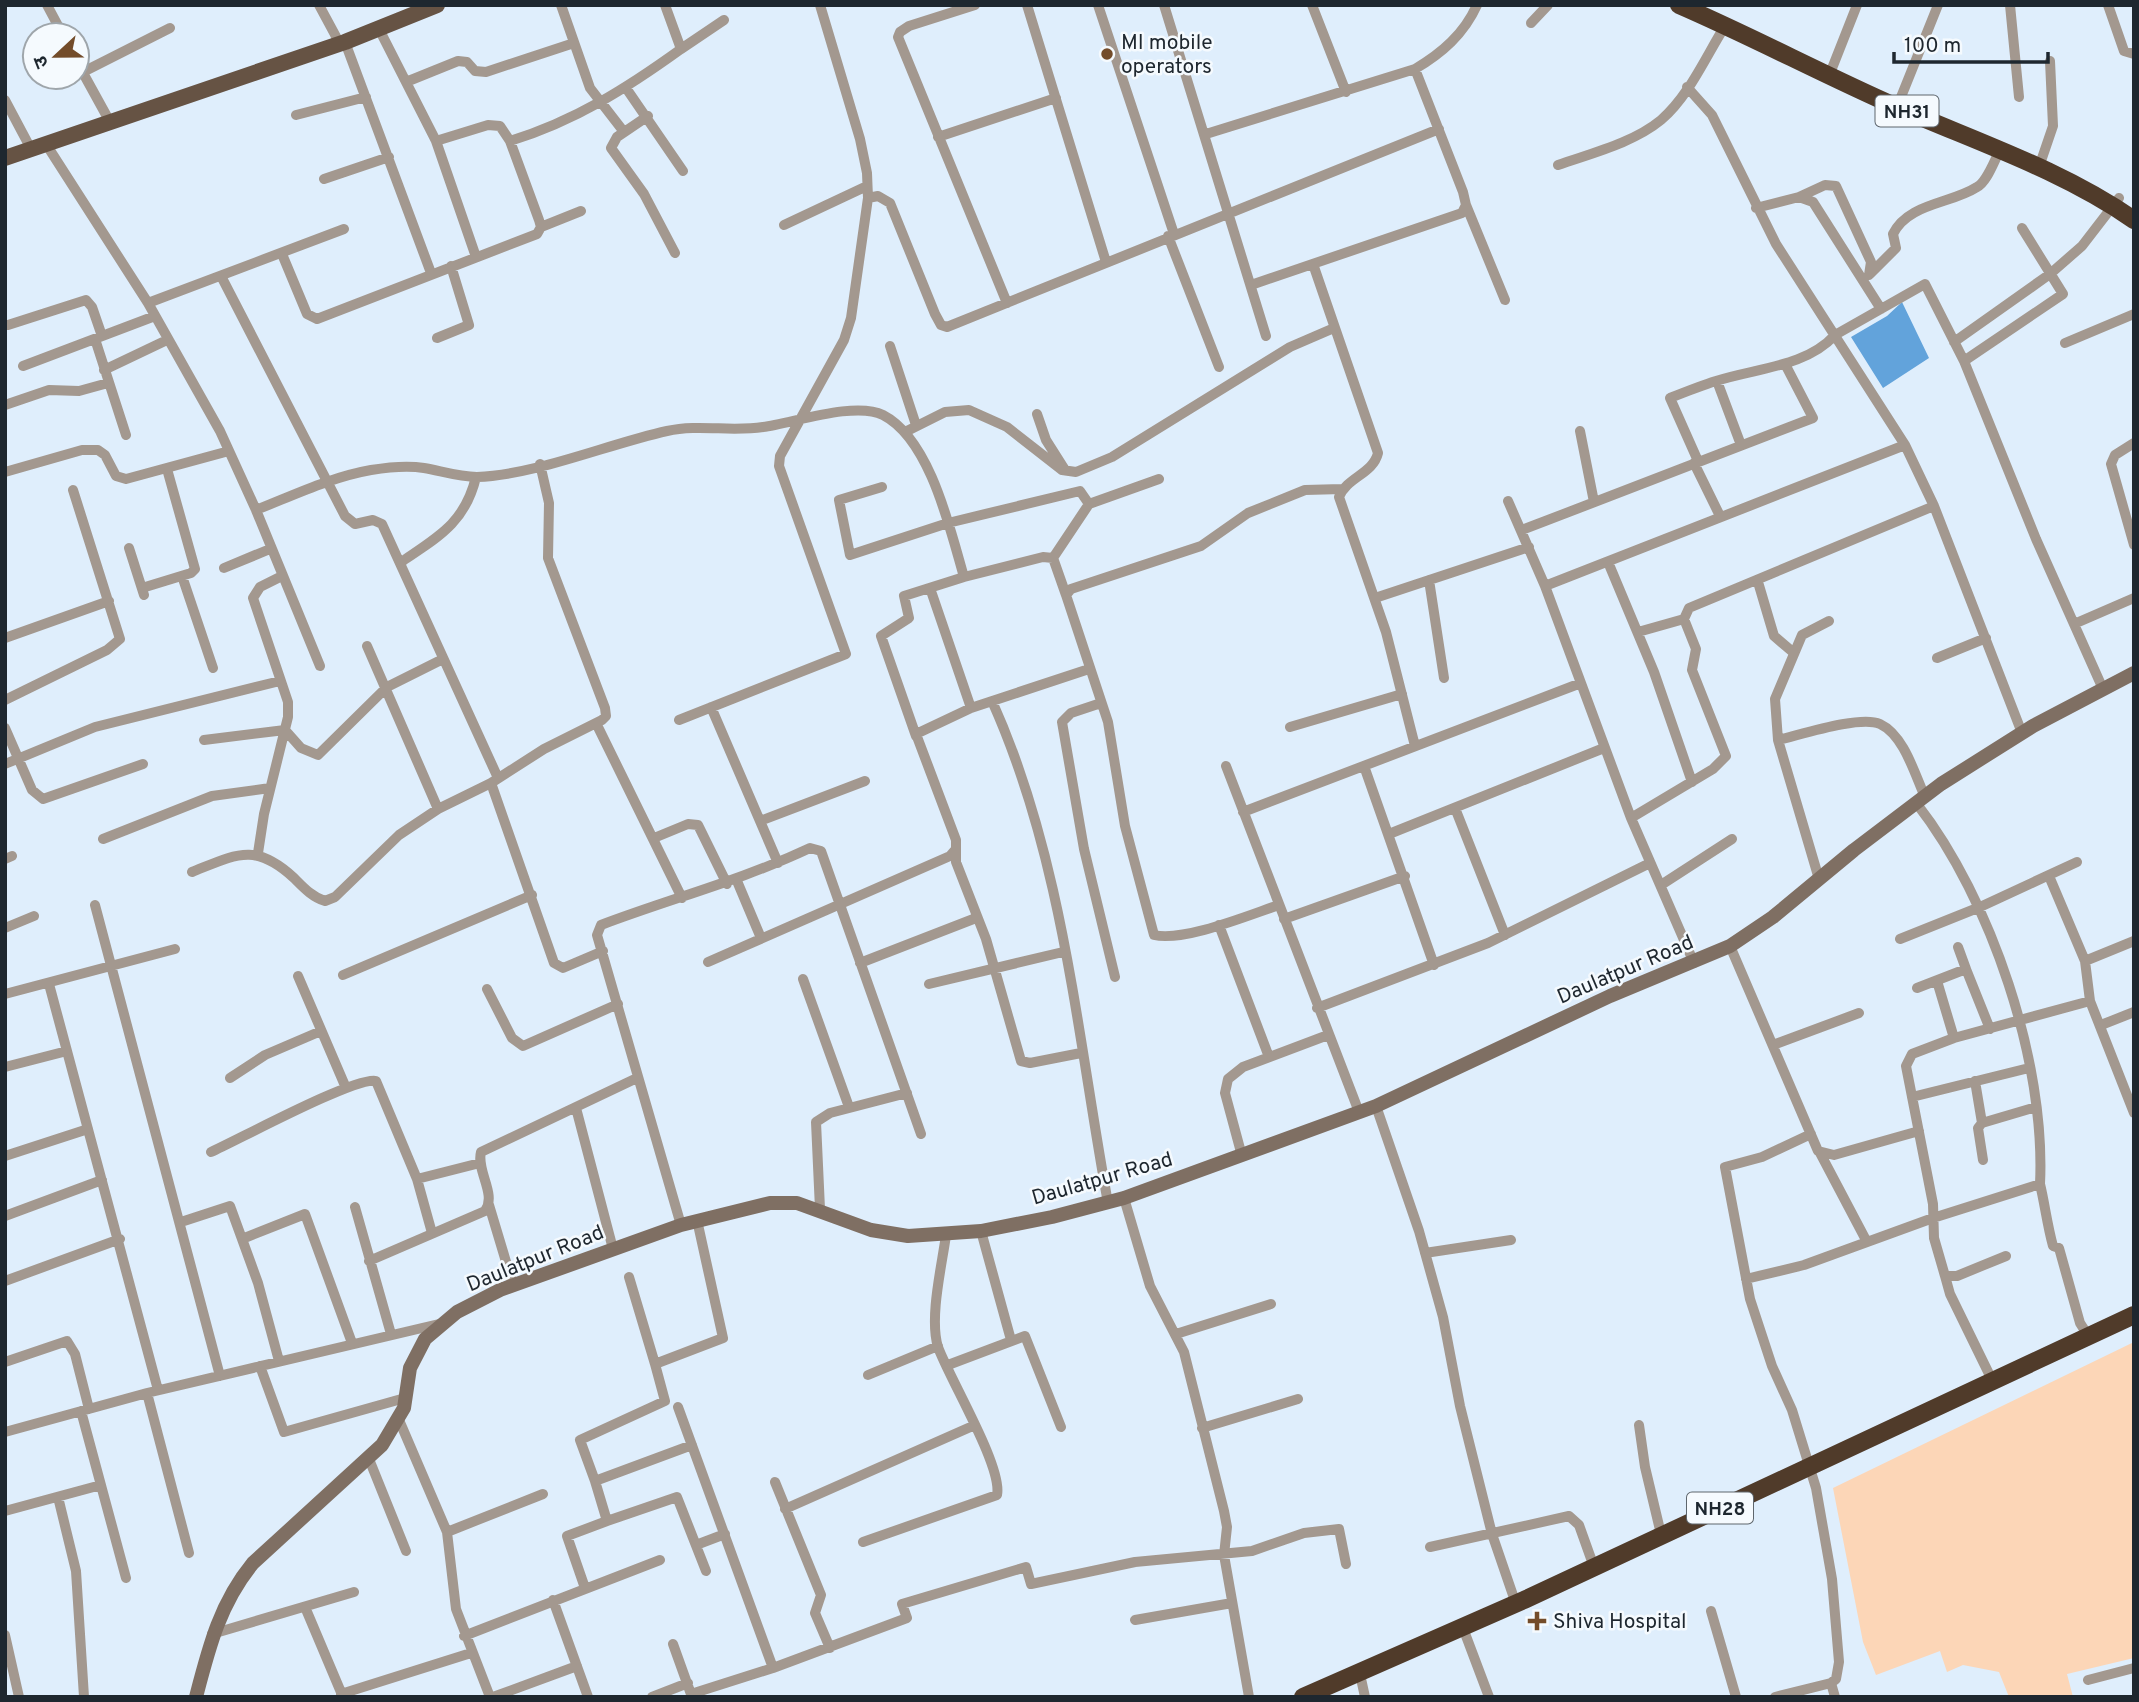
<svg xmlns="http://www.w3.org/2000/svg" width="2139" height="1702" font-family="Overpass,'Noto Sans Devanagari',sans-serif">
  <rect width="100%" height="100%" fill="#dfeefc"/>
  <path fill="#fcd6b7" d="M2134,1342V1658L2067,1674L2073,1697H2009L1999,1672L1963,1665L1947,1672L1940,1651L1876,1675L1863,1642L1833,1488Z"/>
  <path fill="#62a3db" d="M1902,302L1929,358L1883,388L1851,337L1887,316Z"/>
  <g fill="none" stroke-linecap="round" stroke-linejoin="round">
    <path stroke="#a3988f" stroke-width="10" d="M47,5L63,35
      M319,5L340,44
      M561,5L590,88L624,132
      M975,5L909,26L900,32L898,37L1007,303
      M1027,5L1106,262
      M1098,5L1174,234
      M1164,5L1266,336
      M1312,5L1346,92
      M2010,5L2019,97
      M2108,5L2124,51L2134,54
      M1531,23L1548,5
      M379,29L436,141
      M345,42L431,273
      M681,49L724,20
      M77,62L110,122
      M83,72L170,28
      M1829,76L1857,5
      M406,82L458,61L467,62L475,71L486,72L574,43
      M1687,87L1712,115L1776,244L1905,445L1934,506L2022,733
      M626,88L683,171
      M5,100L31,149
      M1897,107L1938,5
      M296,115L366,97
      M648,116L617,137L611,148L644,194L675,253
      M1206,134L1415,69C1442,53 1464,34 1477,5
      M938,137L1056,98
      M46,144L148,303L220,431L256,510L320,666
      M1558,165C1592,153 1633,143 1661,120C1689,96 1706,56 1725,26
      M2039,167L2053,126L2050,61
      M324,179L389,157
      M1799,197L1825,185L1836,186L1871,262L1869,275
      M868,198L878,196L890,203L935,314L941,325L947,327L1439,129
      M1466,205L1505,300
      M1756,208L1799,197L1813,202L1881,309
      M784,225L867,186
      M541,227L581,211
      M1168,236L1219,367
      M282,254L307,314L317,319L537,234L541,227L539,220L510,141
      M476,257L436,141L488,125L500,126L510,141C575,121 627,88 681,49L665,5
      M1313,264L1378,453C1373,474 1347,477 1339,497L1386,632L1415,746
      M1870,274L1896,248L1893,234C1908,203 1951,204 1977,187C1987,182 1994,161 2000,150
      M221,276L345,516L355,524L373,520L382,524L498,778
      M1251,285L1462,213L1466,205L1463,192L1415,69
      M148,303L344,229
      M8,325L86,300L92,307L102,336
      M437,338L469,325L451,266
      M95,339L126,435
      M1954,342L2050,274L2082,246L2119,198
      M2065,343L2134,314
      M890,346L916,425
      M1964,361L2063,294L2022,228
      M23,366L155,316
      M104,370L167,340
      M1717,381L1741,445
      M5,405L49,390L79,391L108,383
      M1037,414L1046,440L1065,470
      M1580,431L1594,502
      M905,432L945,412L969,410L1007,427L1062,470L1076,472L1112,457L1290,347L1334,328
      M2134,443L2115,455L2111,464L2134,545
      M1698,461L1670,398C1685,392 1700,386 1716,381C1756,368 1806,367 1835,335L1925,284L1964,361L2036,539L2103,689
      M1694,463L1720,516
      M5,472L82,450H98L105,455L116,476L126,479L229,451
      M882,487L839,500L850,555L948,523L1080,491L1089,504
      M1508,501L1545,586L1631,818L1694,963
      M256,510C294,495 331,477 371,470C389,467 407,465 424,468C441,471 459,477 477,477C536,475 608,444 667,431C699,424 731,432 763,427C793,423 855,401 883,415C930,439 950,529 964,577L1043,557L1053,558L1066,595
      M1522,530L1813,418L1785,364
      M129,548L144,595
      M1053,558L1089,504L1159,479
      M401,562C438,537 465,523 476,477
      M1608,562L1654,672L1692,782
      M224,568L270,549
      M182,576L213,668
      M1429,580L1444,678
      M1758,582L1774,636L1794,653
      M1545,586L1905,445
      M142,588L191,573L195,569L167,469
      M930,588L971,708
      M1375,598L1529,547
      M2074,624L2134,598
      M1638,632L1684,619
      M5,638L109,601
      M367,646L438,809
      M1937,658L1986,638
      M5,700L107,650L120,639L73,490
      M992,701C1063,859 1077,1034 1108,1203
      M1101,703L1071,713L1062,722L1084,849L1115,977
      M711,707L778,863
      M679,720L846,654L779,466L780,456L844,340L851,318L868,198L867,173L860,139L820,5
      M596,723L682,898
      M1290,727L1402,694
      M5,728L32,790L43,799L143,764
      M916,736L881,636L909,618L904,596L964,577
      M204,740L285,730L301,748L318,755L387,687L443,659
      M1778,740C1800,735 1860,715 1880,724C1904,735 1915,775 1925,797
      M5,764L95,727L280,681
      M1226,766L1359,1112
      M1364,766L1434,965
      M491,783L554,963L563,968L603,951
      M1455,808L1505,935
      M1243,812L1581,683
      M1631,818L1713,769L1726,756L1692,670L1696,649L1684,619L1689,608L1934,506
      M760,821L865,781
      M1389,834L1604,748
      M654,838L688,824L698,825L727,884
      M103,839L212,796L270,788
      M956,849V862L986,939L1021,1061L1030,1063L1081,1053
      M258,853L264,814L288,717V702L253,598L260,587L282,576
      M5,859L12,856
      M192,872C237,854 255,842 294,878C303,887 312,897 325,901L335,897L399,835L438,809L491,783L544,749L602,720L606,716L605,708L548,558L549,503L540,464
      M2049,876L2085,961L2090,1001L2134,1113
      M1819,879L1778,740L1775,699L1802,635L1829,621
      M737,881L761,938
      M1661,885L1732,839
      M95,905L220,1376
      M1279,905C1249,915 1184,942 1154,935L1125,826L1108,722L1066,595L1071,589L1201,546L1248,513L1305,490L1342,489
      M1284,919L1405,876
      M1219,925L1269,1057
      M5,928L34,916
      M1900,939L1980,907L2077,862
      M1730,946L1818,1151L1834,1155L1919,1131
      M1958,947L1966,969
      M2085,961L2134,941
      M708,962L950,856L956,849V840L916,734L971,708L1089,669
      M860,963L976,918
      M343,975L532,895
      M298,976L346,1088
      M803,979L849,1107
      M1937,981L1954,1038
      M49,984L158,1390
      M929,984L1063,952
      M1917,988L1966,969L1990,1029
      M487,989L512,1038L523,1046L618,1004
      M5,994L175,949
      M1317,1008L1488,943L1650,863
      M2101,1025L2134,1012
      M1773,1045L1859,1013
      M5,1067L67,1051
      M230,1078L265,1055L321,1031
      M1975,1081L1982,1123L1978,1128L1983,1160
      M1912,1097L2029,1068
      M1376,1106L1419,1231L1443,1317L1460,1406L1492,1534L1516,1604
      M576,1108L613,1249
      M1982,1123L2036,1107
      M1819,1151L1867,1242
      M211,1152C238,1140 356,1076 376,1081L417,1179L432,1233
      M5,1156L88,1129
      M1242,1156L1225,1093L1228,1079L1243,1067L1328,1035
      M417,1179L480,1163
      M2040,1184C2045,1205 2047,1224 2053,1246L2059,1248L2080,1323L2089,1337
      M1124,1198L1150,1286L1184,1352L1224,1511L1227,1527L1224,1555L1249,1697
      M489,1205L513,1285
      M355,1207L391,1334
      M820,1209L816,1122L830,1113L907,1093
      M5,1216L102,1180
      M181,1222L230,1206L258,1283L279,1361
      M681,1225L597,935L601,925C672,898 740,881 810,848L821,851L921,1134
      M981,1231L1011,1340
      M242,1239L305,1214L352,1343
      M1425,1253L1511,1240
      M2006,1256L1957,1276H1945L1934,1238L1933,1204L1906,1066L1912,1054L1954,1038L2090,1001
      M369,1261L485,1211C497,1194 476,1171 481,1152L637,1078
      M1945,1276L1950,1294L1993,1382
      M629,1277L655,1364
      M1746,1279L1804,1265L1933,1218L2040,1184C2046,1062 1991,899 1917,804
      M5,1281L120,1239
      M1176,1334L1271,1304
      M5,1362L67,1341L75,1354L89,1409
      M948,1365L1025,1336L1061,1427
      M260,1366L284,1432L405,1398
      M868,1375L938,1346
      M147,1393L189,1553
      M678,1407L773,1668
      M81,1411L126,1578
      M399,1420L447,1532L456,1609L490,1697
      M1639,1425L1645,1467L1661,1534
      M1202,1428L1298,1399
      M5,1432L147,1393L439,1324
      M369,1459L406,1551
      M595,1481L580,1440L665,1401L655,1364L723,1338L697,1220
      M775,1482L821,1595L815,1613L830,1648
      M58,1497L76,1571L84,1697
      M785,1509L975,1425
      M5,1511L101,1485
      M607,1521L677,1497L706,1571
      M447,1532L543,1494
      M863,1542L997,1495C1003,1467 949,1378 938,1347C929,1318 942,1265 946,1235
      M696,1545L725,1534
      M1430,1547L1569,1516L1579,1525L1594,1567
      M585,1588L567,1536L607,1521L595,1481L692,1445
      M553,1600L588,1697
      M305,1607L343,1697
      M1711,1611L1736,1697
      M1135,1620L1232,1603
      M1463,1628L1489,1697
      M212,1634L354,1592
      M5,1635L19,1697
      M464,1636L660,1560
      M673,1644L692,1697
      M1360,1674L1365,1697
      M2088,1680L2134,1668
      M1831,1683L1835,1697
      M341,1694L471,1653
      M691,1694L773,1668L907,1618L902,1604L1026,1567L1031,1584L1135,1562L1252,1551L1304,1533L1339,1529L1346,1564
      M493,1697L577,1666
      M652,1697L688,1683
      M1775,1697L1831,1683L1836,1679L1839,1662L1832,1579L1816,1488L1792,1410L1772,1366L1750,1299L1725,1167L1762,1157L1811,1134"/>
    <path stroke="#7f6f63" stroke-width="14" d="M196,1697C209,1647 220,1603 253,1563L382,1445L404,1408L410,1368L425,1339L457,1312L500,1290L681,1225L770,1203H797L871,1230L908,1236L981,1231L1052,1217L1124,1198L1376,1106L1610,996L1730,946L1773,917L1854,850L1941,784L2033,726L2134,673"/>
    <path stroke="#665344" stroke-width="16" d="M5,158L345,42L437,5"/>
    <path stroke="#503b2a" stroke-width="18" d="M1679,5C1753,37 1824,75 1897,107C1977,142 2062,170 2134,220
      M1303,1697L1524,1600L2134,1315"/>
  </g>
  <g fill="#734c2a" stroke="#f5fafe" stroke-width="2.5">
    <circle cx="1107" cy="54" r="7"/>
    <path d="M1533.5 1610.5h7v7h7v7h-7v7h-7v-7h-7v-7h7z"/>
  </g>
  <g text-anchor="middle" stroke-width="5" stroke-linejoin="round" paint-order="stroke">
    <g fill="#f5fafe" stroke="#5e666d" stroke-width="2">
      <rect x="1875.5" y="95.5" width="63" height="31" rx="5"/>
      <rect x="1687" y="1492.5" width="66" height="31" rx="5"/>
    </g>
    <g font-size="19" font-weight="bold" fill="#1e272f">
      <text x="1907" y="118">NH31</text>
      <text x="1720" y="1515">NH28</text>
    </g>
    <g font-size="21" fill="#1e272f" stroke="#f5fafe" text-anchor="start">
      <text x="1121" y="49">MI mobile<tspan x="1121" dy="24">operators</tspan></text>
      <text x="1553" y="1628">Shiva Hospital</text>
    </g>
    <g font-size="21" fill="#1e272f" stroke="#f5fafe">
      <text transform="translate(1625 969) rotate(-23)" y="7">Daulatpur Road</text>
      <text transform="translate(1102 1178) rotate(-16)" y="7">Daulatpur Road</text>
      <text transform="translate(535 1258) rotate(-22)" y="7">Daulatpur Road</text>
    </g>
  </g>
  <rect width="2139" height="1702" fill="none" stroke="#1e272f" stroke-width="14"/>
  <g transform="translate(56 56) rotate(248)"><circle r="33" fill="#f5fafe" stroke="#9fa6ab" stroke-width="2"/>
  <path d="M0-5L12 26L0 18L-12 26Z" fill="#734c2a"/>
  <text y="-10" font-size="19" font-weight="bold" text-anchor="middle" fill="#1e272f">उ</text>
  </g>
  <path d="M1894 52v10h154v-10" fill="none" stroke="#1e272f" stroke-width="3.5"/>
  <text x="1904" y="52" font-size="21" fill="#1e272f" stroke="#f5fafe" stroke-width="5" paint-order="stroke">100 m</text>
</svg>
